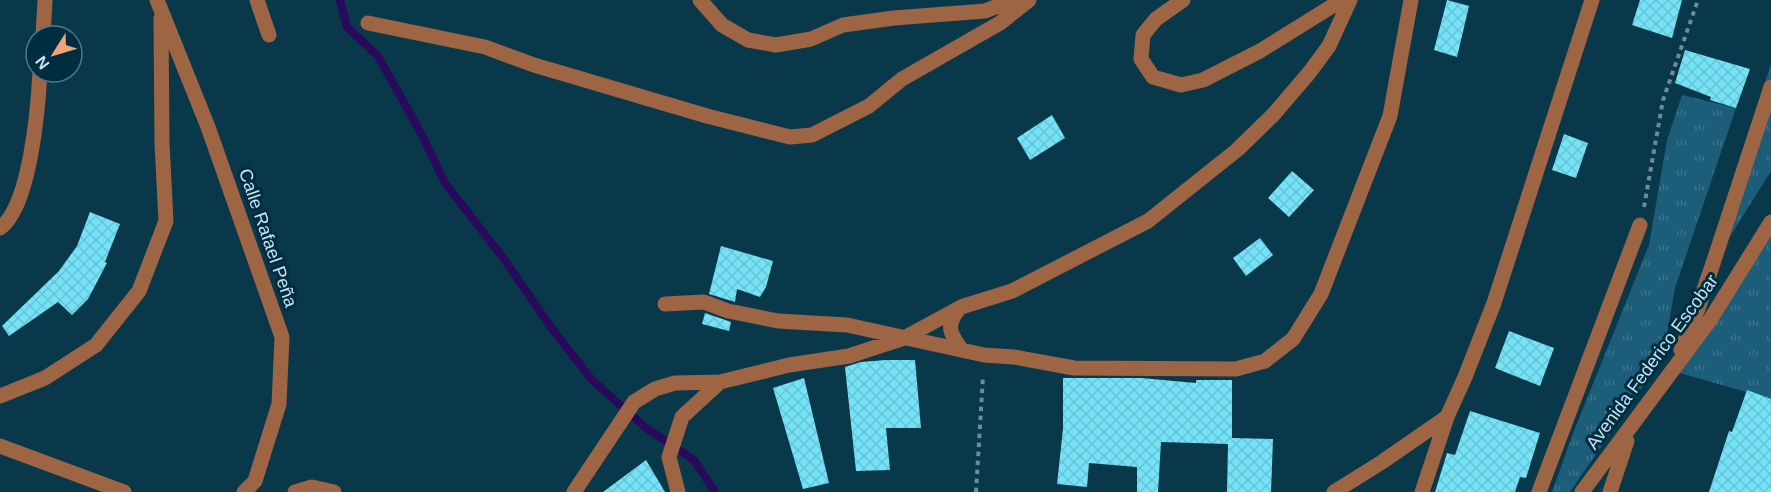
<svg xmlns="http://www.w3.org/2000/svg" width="1771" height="492" font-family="Helvetica,sans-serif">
  <defs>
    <pattern id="grass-tufts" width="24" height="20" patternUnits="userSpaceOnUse" patternTransform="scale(1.5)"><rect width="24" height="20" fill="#1c5d79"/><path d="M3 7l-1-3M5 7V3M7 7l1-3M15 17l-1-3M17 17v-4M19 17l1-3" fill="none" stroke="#3c748c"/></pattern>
    <pattern id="building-cross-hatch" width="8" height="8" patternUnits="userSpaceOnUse" patternTransform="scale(1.5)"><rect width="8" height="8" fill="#74e3f8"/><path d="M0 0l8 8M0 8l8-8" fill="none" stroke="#69c3d5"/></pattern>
  </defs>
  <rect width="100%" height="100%" fill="#0a384b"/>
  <path fill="url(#grass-tufts)" d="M1771,64V171L1694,294L1711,247Z
    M1682,95L1736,108L1675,288L1663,357L1570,492H1552L1572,436L1649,245L1667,140Z
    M1771,214V399L1669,370Z"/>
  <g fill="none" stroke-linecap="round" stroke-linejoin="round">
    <path stroke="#28095c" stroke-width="8" d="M340,0L347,27L378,56L422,135L445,183L504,259L550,326L592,380L646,428L694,460L715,492"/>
  </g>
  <path fill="url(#building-cross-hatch)" d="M1447,0L1469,6L1457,57L1434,50Z
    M1640,0H1682L1672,38L1632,25Z
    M1685,50L1750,69L1736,108L1710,100L1711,97L1675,83Z
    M1052,115L1065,138L1030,160L1017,138Z
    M1564,134L1588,143L1576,178L1552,170Z
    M1292,171L1314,190L1289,217L1268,198Z
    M90,212L120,224L105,262L107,263L88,299L72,315L58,302L9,336L2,326L59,271L77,246Z
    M1260,238L1273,255L1246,276L1233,258Z
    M721,246L773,261L766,287L760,297L737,289L735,302L709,294Z
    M705,313L731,322L729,331L702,324Z
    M1509,331L1554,348L1540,386L1495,368Z
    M886,360H915L921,428H886L890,470L856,471L845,367L861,362Z
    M804,378L829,483L803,489L773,388Z
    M1063,378H1141L1196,383V380H1232V438L1273,439L1271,492H1227L1228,444L1161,442L1158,492H1137V467L1089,463L1087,487L1057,484L1063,429Z
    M1747,390L1771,399V492H1709L1729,431L1732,432Z
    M1470,411L1540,433L1526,478L1520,477L1515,492H1435L1447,453L1455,455Z
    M646,460L665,492H603Z"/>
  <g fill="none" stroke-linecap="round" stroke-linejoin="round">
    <path stroke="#688d9e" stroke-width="4" stroke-dasharray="4.5 4.5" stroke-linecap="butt" d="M1644,207L1663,100L1698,0
      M976,492L983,376"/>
    <path stroke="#9d6544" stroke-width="15" d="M157,0L208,127L282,337L279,404L255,481L244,492
      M257,0L269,35
      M700,0L722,25L748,40L776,45L811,39L843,25L894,18L985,11L1013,0
      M1183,0L1156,19L1143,35L1141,59L1153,77L1181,85L1203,80L1260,51L1342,0
      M368,23L485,47L534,65L707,116L790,137L812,135L869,106L902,79L1000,23L1029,0
      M43,36L45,0
      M0,228C30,207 38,109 40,72
      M665,304L704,302L728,311L778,321L847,325L984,355L1014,357L1074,368L1236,369L1265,361L1293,339L1321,294L1390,116L1411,0
      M959,309C945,326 950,334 962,350
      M1681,350L1698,309L1771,87
      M0,396L45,378L96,345L139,291L166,221L162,143L161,18
      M0,446L124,492
      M295,492L312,487L334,492
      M574,492L634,402L655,389L675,383L720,382L789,365L849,356L904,338L961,307L1012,291L1148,221L1237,150L1273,115L1309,73L1329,46L1350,0
      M678,492L669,457L682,417L720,382
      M1334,492L1382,462L1447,417L1465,377L1494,303L1592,0
      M1422,492L1447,417
      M1539,492L1640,225
      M1582,492L1710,320L1771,222
      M1610,492L1627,441"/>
  </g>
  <g text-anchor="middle" stroke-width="6" stroke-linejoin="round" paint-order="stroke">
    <g font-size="18" fill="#c8e4f3" stroke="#002e40">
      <text transform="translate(268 238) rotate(71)" y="6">Calle Rafael Peña</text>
      <text transform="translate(1652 362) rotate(-54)" y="6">Avenida Federico Escobar</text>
    </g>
  </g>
  <g transform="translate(54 54) rotate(233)"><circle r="28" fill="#002e40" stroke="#507788" stroke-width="1.5"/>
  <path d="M0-4.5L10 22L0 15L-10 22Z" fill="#efa377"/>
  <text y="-9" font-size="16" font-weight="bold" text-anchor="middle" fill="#c8e4f3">N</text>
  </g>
</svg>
